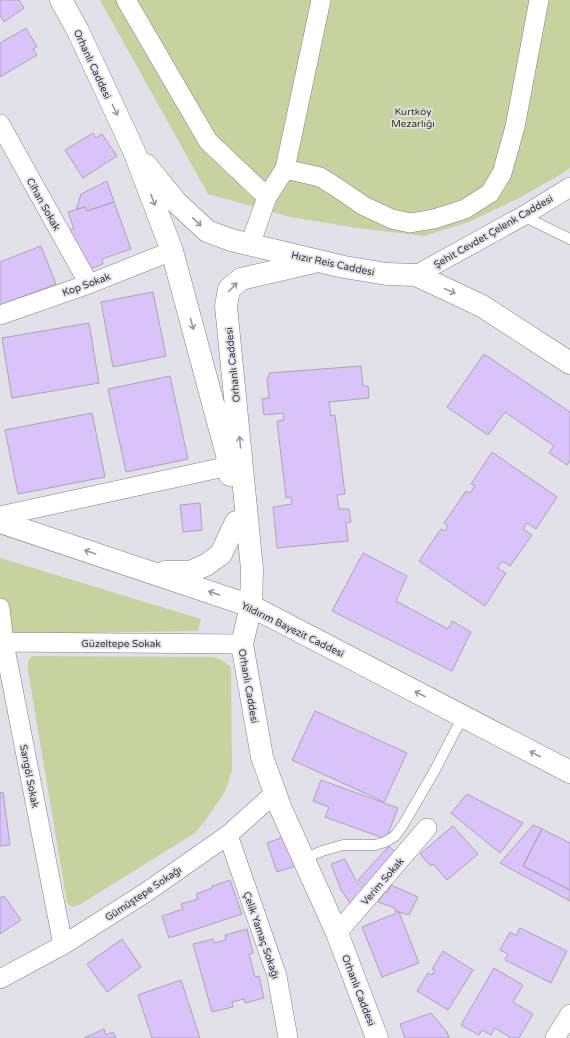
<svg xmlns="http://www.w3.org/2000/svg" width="570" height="1038" font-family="'Varela Round',sans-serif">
  <rect width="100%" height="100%" fill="#e2e1ea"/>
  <path fill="#c8d29f" d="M100,0H570V168L560,175L517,199L469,222L424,236L357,228L291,217L208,194Z
    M0,558L201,619L198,631L16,634L0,631Z
    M32,656L214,657L222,660L231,667L232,771L225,792L207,818L195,833L79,905L72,907L67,903L28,670V661Z"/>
  <path fill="#dac2fb" stroke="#a9a6ae" d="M0,0H19L24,8L4,22L0,15Z
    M26,28L37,47L33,49L37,55L0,77V43Z
    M93,133L96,138L102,134L117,156L83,178L65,150Z
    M107,181L114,202L87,211L85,207L76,210L81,194Z
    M114,202L131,249L102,259L103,264L88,270L69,230L74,229L68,212L85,207L87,211Z
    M41,246L56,284L0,305V262Z
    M153,292L166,356L113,367L101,302Z
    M89,323L99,383L12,398L2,338Z
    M484,354L570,412V460L567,465L549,453L554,446L505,412L488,435L447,407Z
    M361,366L363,386H368L369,398L329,402L331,416L335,415L345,494L337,495L339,509H349L351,522L346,523L348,541L277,548L273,507L292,504L291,497L286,498L277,421L284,420L283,413L264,415L262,399L269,398L267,378L269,377V373Z
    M170,376L188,459L126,472L108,389Z
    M92,413L105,477L18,494L5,430Z
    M492,452L557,497L536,529L527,523L523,529L532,535L510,566L502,561L497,568L506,573L485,606L419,561L441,529L445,531L448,526L444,523L466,491L470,493L475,486L471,484Z
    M200,503L202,530L183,532L180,505Z
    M363,553L407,576L396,601L448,629L452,621L471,632L452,671L332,611Z
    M315,711L407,753L384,802L292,760Z
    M321,780L398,808L386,839L325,817L329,807L313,801Z
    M3,792L10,845L0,846V793Z
    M467,794L523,823L500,853L451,813Z
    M533,825L542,829L523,866L570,890V901L500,863Z
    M453,826L478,854L447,880L433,864L431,866L420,854Z
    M542,829L570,843V890L523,866Z
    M286,836L296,866L277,872L267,843Z
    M389,846L400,856L369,890L358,880Z
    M345,859L356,881L367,892L353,907L341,890L331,864Z
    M230,880L242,914L169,938L162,916L183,909L181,904L198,899L196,894L212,888V886Z
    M391,885L418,897L409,915L395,911V908L378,902L385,892L387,893Z
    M4,896L21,920L0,934V898Z
    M399,912L419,963L382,977L362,927Z
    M520,928L567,951L551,983L505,960L508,954L500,950L510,932L516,936Z
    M247,929L253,953L249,954L255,977L259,976L264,998L245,1003L244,999L232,1002L233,1007L212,1012L193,944L213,939L214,943L226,940L225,935Z
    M122,939L141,967L107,992L87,964Z
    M443,951L473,970L448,1010L417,991L428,973L432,975L435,970L432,969Z
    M494,968L523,985L513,1002L533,1014L519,1038H511L495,1028L491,1035L482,1030L479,1035L461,1025Z
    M181,980L200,1038H152L138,995Z
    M431,1013L447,1032L449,1038H405L400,1024Z
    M104,1029L106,1035L113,1032L116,1038H84Z"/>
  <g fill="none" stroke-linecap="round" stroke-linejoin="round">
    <g stroke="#807f86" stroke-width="11">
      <path id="service" d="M523,216L570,239
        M304,859L322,851L343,845H375L385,842L395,836L403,825L435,770L463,716"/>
    </g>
    <g stroke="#807f86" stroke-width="20">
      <path id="minor" d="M126,0L208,141L267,197
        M0,124L89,284
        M285,169L320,177L336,187L364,206L392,219L410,223L434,219L465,209L490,193L502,173L515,127L539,0
        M250,245L267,197L285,169L321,0
        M416,275L523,216L570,187
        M0,315L89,284L172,251
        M0,516L229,466
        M0,608L4,643L63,945
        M0,642L242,644
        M228,835L277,976L288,1038
        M337,933L427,828
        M0,979L63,945L145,893L228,835L275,793
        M555,1038L570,1014"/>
    </g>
    <g stroke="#807f86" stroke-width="23">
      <path id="tertiary" d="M61,0L78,31L134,151L172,251L227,455L230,475
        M146,165L176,202L207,231L231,240L344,267L387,274L416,275L482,306L570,363
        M318,261L241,279L229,289L226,306L252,569L251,606L242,644L262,757L281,809L337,933L377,1038
        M0,522L251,606L570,772
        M165,572H190L206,565L221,554L236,522"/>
    </g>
    <use href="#service" stroke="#fff" stroke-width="10"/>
    <use href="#minor" stroke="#fff" stroke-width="19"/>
    <use href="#tertiary" stroke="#fff" stroke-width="22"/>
  </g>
  <defs><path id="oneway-shaft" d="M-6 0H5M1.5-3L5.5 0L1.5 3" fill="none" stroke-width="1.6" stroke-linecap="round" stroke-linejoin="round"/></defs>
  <g stroke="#9a9a9c">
    <use href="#oneway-shaft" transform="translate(115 110) rotate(65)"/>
    <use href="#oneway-shaft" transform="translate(153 200) rotate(69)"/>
    <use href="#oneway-shaft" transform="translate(197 222) rotate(43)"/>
    <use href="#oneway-shaft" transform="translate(233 287) rotate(-47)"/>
    <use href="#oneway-shaft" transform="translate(450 291) rotate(25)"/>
    <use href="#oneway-shaft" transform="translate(192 324) rotate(75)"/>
    <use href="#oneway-shaft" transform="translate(240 442) rotate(-96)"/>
    <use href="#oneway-shaft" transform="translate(90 552) rotate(-161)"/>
    <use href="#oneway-shaft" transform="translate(214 593) rotate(-161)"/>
    <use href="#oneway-shaft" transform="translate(420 694) rotate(-153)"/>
    <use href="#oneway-shaft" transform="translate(535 754) rotate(-153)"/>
  </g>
  <g text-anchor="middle" stroke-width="3.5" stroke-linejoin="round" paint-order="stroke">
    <g font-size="10" fill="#363539" stroke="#e2e1ea">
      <text transform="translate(93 64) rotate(65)" y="4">Orhanlı Caddesi</text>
      <text transform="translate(44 204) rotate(61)" y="4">Cihan Sokak</text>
      <text transform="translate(493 231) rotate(-30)" y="4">Şehit Cevdet Çelenk Caddesi</text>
      <text transform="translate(333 263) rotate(12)" y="4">Hızır Reis Caddesi</text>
      <text transform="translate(86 284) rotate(-20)" y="4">Kop Sokak</text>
      <text transform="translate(232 365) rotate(-96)" y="4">Orhanlı Caddesi</text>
      <text transform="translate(293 629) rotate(26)" y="4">Yıldırım Bayezit Caddesi</text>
      <text x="121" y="647">Güzeltepe Sokak</text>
      <text transform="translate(249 686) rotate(80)" y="4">Orhanlı Caddesi</text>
      <text transform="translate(30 776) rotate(79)" y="4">Sarıgöl Sokak</text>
      <text transform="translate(382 881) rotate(-49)" y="4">Verim Sokak</text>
      <text transform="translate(143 893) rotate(-34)" y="4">Gümüştepe Sokağı</text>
      <text transform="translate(262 935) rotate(71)" y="4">Çelik Yamaç Sokağı</text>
      <text transform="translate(359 990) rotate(69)" y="4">Orhanlı Caddesi</text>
    </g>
    <g font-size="10" fill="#303607" stroke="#e2e1ea">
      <text x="413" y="115">Kurtköy<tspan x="413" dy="12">Mezarlığı</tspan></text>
    </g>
  </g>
</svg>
